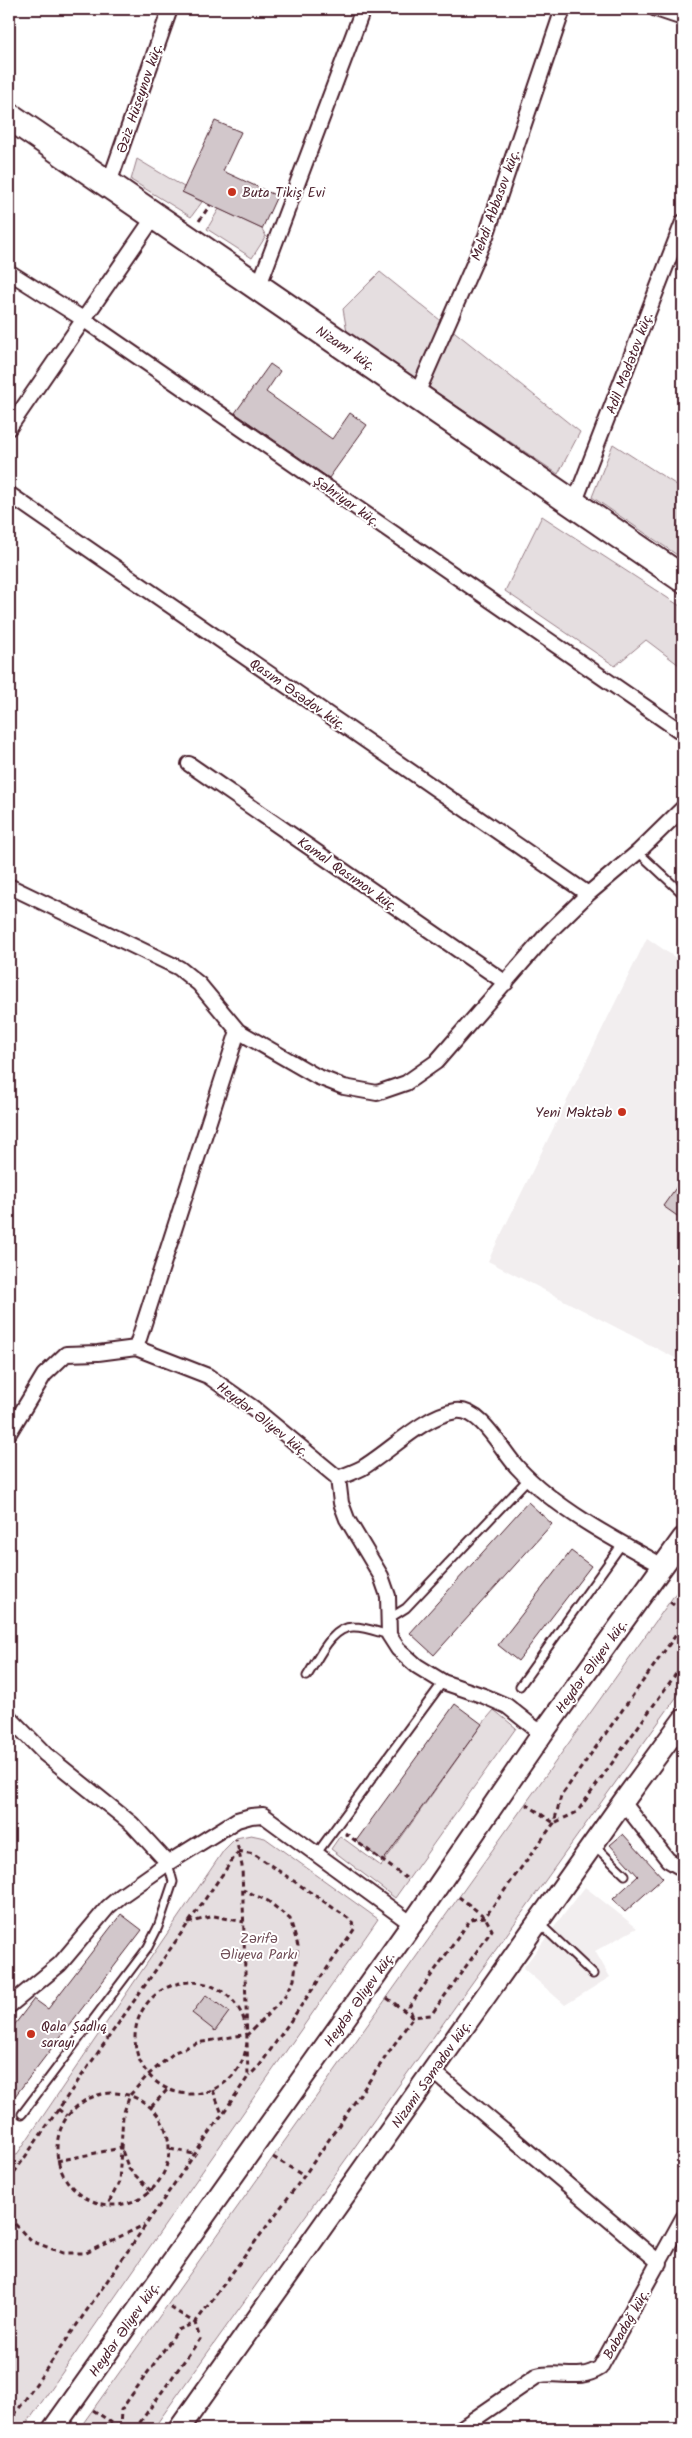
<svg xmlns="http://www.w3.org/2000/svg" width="692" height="2438" font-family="Kalam,sans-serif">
  <rect width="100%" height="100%" fill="#fff"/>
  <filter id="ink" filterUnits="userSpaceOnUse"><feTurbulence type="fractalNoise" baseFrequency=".02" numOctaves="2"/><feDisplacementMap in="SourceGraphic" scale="10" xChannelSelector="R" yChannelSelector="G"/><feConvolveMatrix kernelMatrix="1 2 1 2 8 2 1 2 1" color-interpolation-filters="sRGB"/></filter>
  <g filter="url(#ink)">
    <path fill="#f2eeef" d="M647,938L683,963V1362L488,1261Z
      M585,1887L637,1928L595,1951L610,1977L565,2005L523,1968Z"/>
    <path fill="#e5dee0" stroke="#987e86" d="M137,159L184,187L182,192L202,202L191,217L131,180Z
      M219,209L262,229L266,236L252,258L207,229Z
      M380,272L580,432L558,474L347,332L343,309Z
      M613,444L683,489V559L592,497Z
      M542,516L683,608V668L646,640L615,666L505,591Z
      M683,1583V1688L153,2429H79Z
      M494,1710L516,1728L395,1898L331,1849L340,1836L381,1866L482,1724Z
      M251,1835L265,1838L378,1919L23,2429H9V2166L224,1850L236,1838Z"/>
    <path fill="#d2c7cb" stroke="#4a1f2b" d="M215,121L241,132L223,171L277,196L262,229L182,192Z
      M270,364L280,371L266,392L332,439L350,413L367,425L329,478L235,413Z
      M683,1178V1220L663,1206Z
      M528,1502L552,1524L434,1655L410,1633Z
      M571,1551L591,1566L518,1661L498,1645Z
      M455,1704L482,1724L383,1861L356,1841Z
      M623,1834L663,1878L625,1912L613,1899L638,1876L610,1845Z
      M121,1914L142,1930L9,2104V2032L34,1999L48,2009Z
      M206,1995L229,2012L215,2031L192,2013Z"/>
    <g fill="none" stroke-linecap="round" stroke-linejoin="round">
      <g stroke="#4a1f2b" stroke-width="11">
        <path id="lane" d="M638,852L683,894
          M390,1618L406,1608L528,1479
          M307,1676C318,1660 331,1626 354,1627C365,1627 378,1632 389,1635
          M520,1686L622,1544
          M595,1846L625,1875
          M317,1853L443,1682
          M540,1924L593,1974
          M22,2114L148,1947L158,1927L173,1882L168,1863"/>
      </g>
      <g stroke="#4a1f2b" stroke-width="18">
        <path id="street" d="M656,9L683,18
          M108,186L170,9
          M9,272L83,319L683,733
          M258,288L363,9
          M416,396L486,236L563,9
          M9,428L154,217
          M9,494L588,894
          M574,504L683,222
          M189,764L506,983
          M9,886L179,968L199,984L238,1031L316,1076L344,1087L377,1093L406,1083L436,1062L548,933L588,894L638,852L683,808
          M136,1348L238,1031
          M9,1433L44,1375L66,1354L98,1353L136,1348L208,1376L252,1407L338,1478C346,1475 354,1472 362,1468C391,1451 423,1416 456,1411C482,1408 502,1452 518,1468C555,1508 615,1540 663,1566
          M338,1478L341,1503L347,1519L381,1576L388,1596L389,1635L398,1649L417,1666L443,1682L484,1696L507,1706L542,1734
          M9,1717L45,1754L132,1824L168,1863
          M623,1802L668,1860L683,1869
          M9,2006L60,1964L108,1907L121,1896L168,1863L237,1820L251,1816L263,1815L412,1924
          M433,2071L660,2263
          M460,2429L537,2376C560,2370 578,2382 600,2368L683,2218"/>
      </g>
      <g stroke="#4a1f2b" stroke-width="24">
        <path id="secondary" d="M53,2429L412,1924L542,1734L683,1538
          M179,2429L623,1802L683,1720"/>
      </g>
      <g stroke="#4a1f2b" stroke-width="30">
        <path id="highway" d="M9,116L683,579"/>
      </g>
      <path stroke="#4a1f2b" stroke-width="3" stroke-dasharray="5 4" stroke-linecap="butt" d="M199,221L210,205
        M670,1602L683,1612
        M526,1804L554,1823L577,1812L683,1664
        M345,1833L406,1878
        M238,1851L254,1854L351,1920L355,1928L260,2065L249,2076
        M188,1923L214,1916L244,1922
        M135 2038a56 56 0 1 1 112 0a56 56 0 1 1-112 0Z
        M387,1998L413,2017L431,2015L492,1930L485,1917L459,1897
        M213,2090L222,2114
        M57 2149a56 56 0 1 1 112 0a56 56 0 1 1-112 0Z
        M151,2107L167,2090
        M58,2109L67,2116
        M170,2149L194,2154
        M273,2157L304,2176
        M57,2161L121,2148L119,2183L107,2206
        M9,2180L238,1852
        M151,2191L129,2169L121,2148L123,2115L130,2095L148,2075L175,2052L197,2043L248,2034L284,1998L294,1980L298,1946L290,1919L268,1901L243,1890
        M9,2207L15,2224L31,2241L63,2253H86L144,2225
        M93,2410L121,2429L138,2425L200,2339L195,2323L168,2306
        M9,2423L248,2077L242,1866L236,1839
        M120,2429L121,2410L178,2330L195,2323L304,2176L413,2017L409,2007L471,1919L485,1917L554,1823L561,1796L678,1632L683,1630"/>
      <use href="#lane" stroke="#fff" stroke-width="7"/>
      <use href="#street" stroke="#fff" stroke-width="14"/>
      <use href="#secondary" stroke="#fff" stroke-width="20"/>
      <use href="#highway" stroke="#fff" stroke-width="26"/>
    </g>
  </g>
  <g fill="#c8321e" stroke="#fff" stroke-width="2">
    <circle cx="232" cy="192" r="5"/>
    <circle cx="622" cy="1112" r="5"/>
    <circle cx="31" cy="2034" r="5"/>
  </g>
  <g text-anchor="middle" stroke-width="4" stroke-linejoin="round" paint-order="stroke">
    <g font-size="14" fill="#4a1f2b" stroke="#fff">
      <text transform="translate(139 98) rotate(-71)" y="5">Əziz Hüseynov küç.</text>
      <text transform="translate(495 205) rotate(-70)" y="5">Mehdi Abbasov küç.</text>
      <text transform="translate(346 348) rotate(34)" y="5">Nizami küç.</text>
      <text transform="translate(629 363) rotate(-69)" y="5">Adil Mədətov küç.</text>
      <text transform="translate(347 501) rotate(35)" y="5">Şəhriyar küç.</text>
      <text transform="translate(298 694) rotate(35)" y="5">Qasım Əsədov küç.</text>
      <text transform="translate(348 874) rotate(35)" y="5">Kamal Qasımov küç.</text>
      <text transform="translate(263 1419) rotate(38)" y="5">Heydər Əliyev küç.</text>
      <text transform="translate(591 1666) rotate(-54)" y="5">Heydər Əliyev küç.</text>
      <text transform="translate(359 1999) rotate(-55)" y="5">Heydər Əliyev küç.</text>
      <text transform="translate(431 2074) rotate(-55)" y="5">Nizami Səmədov küç.</text>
      <text transform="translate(626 2324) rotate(-60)" y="5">Babadağ küç.</text>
      <text transform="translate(124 2329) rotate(-55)" y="5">Heydər Əliyev küç.</text>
    </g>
    <g font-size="14" fill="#4a1f2b" stroke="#fff" text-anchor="start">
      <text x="242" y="197">Buta Tikiş Evi</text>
      <text x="612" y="1117" text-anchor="end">Yeni Məktəb</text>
      <text x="41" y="2031">Qala Şadlıq<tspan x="41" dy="16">sarayı</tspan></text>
    </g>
    <g font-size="14" fill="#714f58" stroke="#fff">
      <text x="259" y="1943">Zərifə<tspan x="259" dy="16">Əliyeva Parkı</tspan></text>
    </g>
  </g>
  <rect width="692" height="2438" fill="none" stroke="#fff" stroke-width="30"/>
  <rect x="15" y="15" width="662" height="2408" fill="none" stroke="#4a1f2b" stroke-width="2" filter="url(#ink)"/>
</svg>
